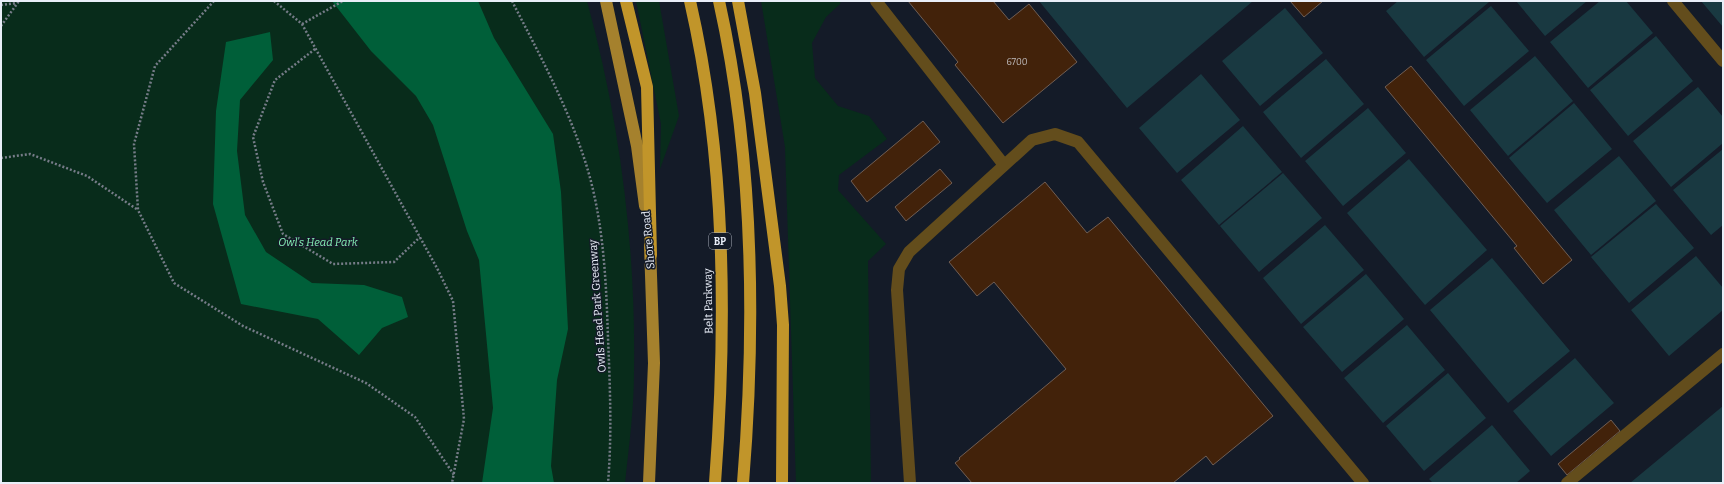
<svg xmlns="http://www.w3.org/2000/svg" width="1724" height="484" font-family="Bitter,serif">
  <rect width="100%" height="100%" fill="#141b28"/>
  <path fill="#082c1b" d="M1,1H587C620,121 636,247 634,372C634,409 629,446 625,483H1Z
    M636,1H659L679,116L660,169L661,124Z
    M761,1H841L840,4L826,17L812,43L815,78L838,106L869,116L887,139L839,175L838,190L886,244L868,261L871,483H796L785,147Z"/>
  <path fill="#005f39" d="M332,1H478L494,38L553,134L561,192L568,329L557,380L551,466L554,483H482L493,408L479,260L467,231L433,125L416,96L371,51Z
    M270,32L273,60L240,100L237,151L245,215L266,252L312,283L364,285L402,297L408,317L382,328L359,355L318,319L241,304L213,204L216,111L226,42Z"/>
  <path fill="#193941" d="M1039,1H1253L1127,108Z
    M1398,1H1488L1489,2L1424,57L1386,11Z
    M1516,1H1587L1545,36Z
    M1600,1H1626L1653,33L1588,88L1550,42Z
    M1701,1H1723V27Z
    M1491,6L1529,51L1464,106L1426,60Z
    M1285,8L1323,53L1260,106L1222,61Z
    M1656,36L1693,81L1628,136L1590,90Z
    M1535,56L1573,101L1508,156L1470,110Z
    M1326,59L1364,104L1301,158L1263,112Z
    M1201,74L1240,120L1177,173L1139,128Z
    M1698,87L1723,117V143L1671,187L1633,141Z
    M1574,103L1612,149L1547,203L1509,158Z
    M1368,108L1406,153L1343,206L1305,161Z
    M1243,126L1282,172L1219,225L1181,180Z
    M1723,149V225L1711,235L1673,190Z
    M1619,156L1656,201L1591,255L1554,210Z
    M1409,159L1487,250L1425,305L1347,213Z
    M1283,173L1322,218L1259,272L1220,226Z
    M1656,204L1694,248L1629,303L1591,257Z
    M1325,225L1364,270L1301,324L1263,278Z
    M1696,256L1723,288V310L1669,356L1631,310Z
    M1492,258L1570,351L1508,403L1430,310Z
    M1366,274L1404,319L1342,372L1303,327Z
    M1407,325L1445,370L1383,423L1344,378Z
    M1575,358L1614,403L1551,456L1513,411Z
    M1448,373L1486,418L1424,471L1386,426Z
    M1723,406V483H1630Z
    M1492,425L1530,471L1516,483H1433L1429,479Z"/>
  <path fill="#42220a" stroke="#705e54" d="M908,1H993L1009,20L1029,4L1077,62L1003,123L955,65L958,62Z
    M1290,1H1323L1304,17Z
    M1411,66L1572,260L1543,284L1514,248L1517,246L1385,87Z
    M923,121L940,142L867,202L851,181Z
    M940,169L952,183L906,221L895,207Z
    M1045,182L1087,233L1108,217L1273,416L1213,465L1206,456L1173,483H972L955,463L960,459L959,458L1066,369L994,282L977,296L949,262Z
    M1611,420L1620,431L1567,475L1558,464Z"/>
  <g fill="none" stroke-linecap="round" stroke-linejoin="round">
    <path stroke="#767c88" stroke-width="2.5" stroke-dasharray="2 2" stroke-linecap="butt" d="M214,1L155,66L134,144L138,210L174,283L243,326L366,383L415,417L454,475
      M274,1L302,24L437,268L453,301L464,419L452,483
      M512,1C537,50 564,99 582,152C603,211 606,275 608,338C610,386 612,435 608,483
      M1,5L16,3
      M302,24L343,1
      M1,26L19,1
      M315,49L275,80L253,137L263,182L283,234L333,264L394,262L420,237
      M1,158L30,154L87,176L138,210"/>
    <path stroke="#634d1c" stroke-width="12" d="M876,1L1004,165
      M1673,1L1723,61
      M910,483L897,290L899,269L909,252L1032,140L1055,134L1078,142L1363,483
      M1567,483L1723,354"/>
    <path stroke="#a5812d" stroke-width="12" d="M606,1L637,146L645,206
      M649,483L654,363L650,246"/>
    <path stroke="#c1952a" stroke-width="12" d="M626,1L647,87L651,255
      M690,1C726,158 727,323 715,483
      M719,1C754,158 756,323 743,483
      M738,1L755,93L780,286L783,325L782,483"/>
  </g>
  <g text-anchor="middle" stroke-width="3" stroke-linejoin="round" paint-order="stroke">
    <g font-size="9" fill="#bfbbbc">
      <text x="1017" y="65">6700</text>
    </g>
    <rect fill="#141b28" stroke="#a9afba" stroke-width="1" x="709" y="233" width="22" height="16" rx="3"/>
    <g font-size="10" font-weight="bold" fill="#e9eef8">
      <text x="720" y="245">BP</text>
    </g>
    <g font-size="11" fill="#e9eef8" stroke="#141b28">
      <text transform="translate(648 240) rotate(-95)" y="4">Shore Road</text>
      <text transform="translate(708 301) rotate(-91)" y="4">Belt Parkway</text>
      <text transform="translate(597 306) rotate(-94)" y="4">Owls Head Park Greenway</text>
    </g>
    <g font-size="11" font-style="italic" fill="#84efb4" stroke="#141b28">
      <text x="318" y="246">Owl’s Head Park</text>
    </g>
  </g>
  <rect width="1724" height="484" fill="none" stroke="#e9eef8" stroke-width="4"/>
</svg>
